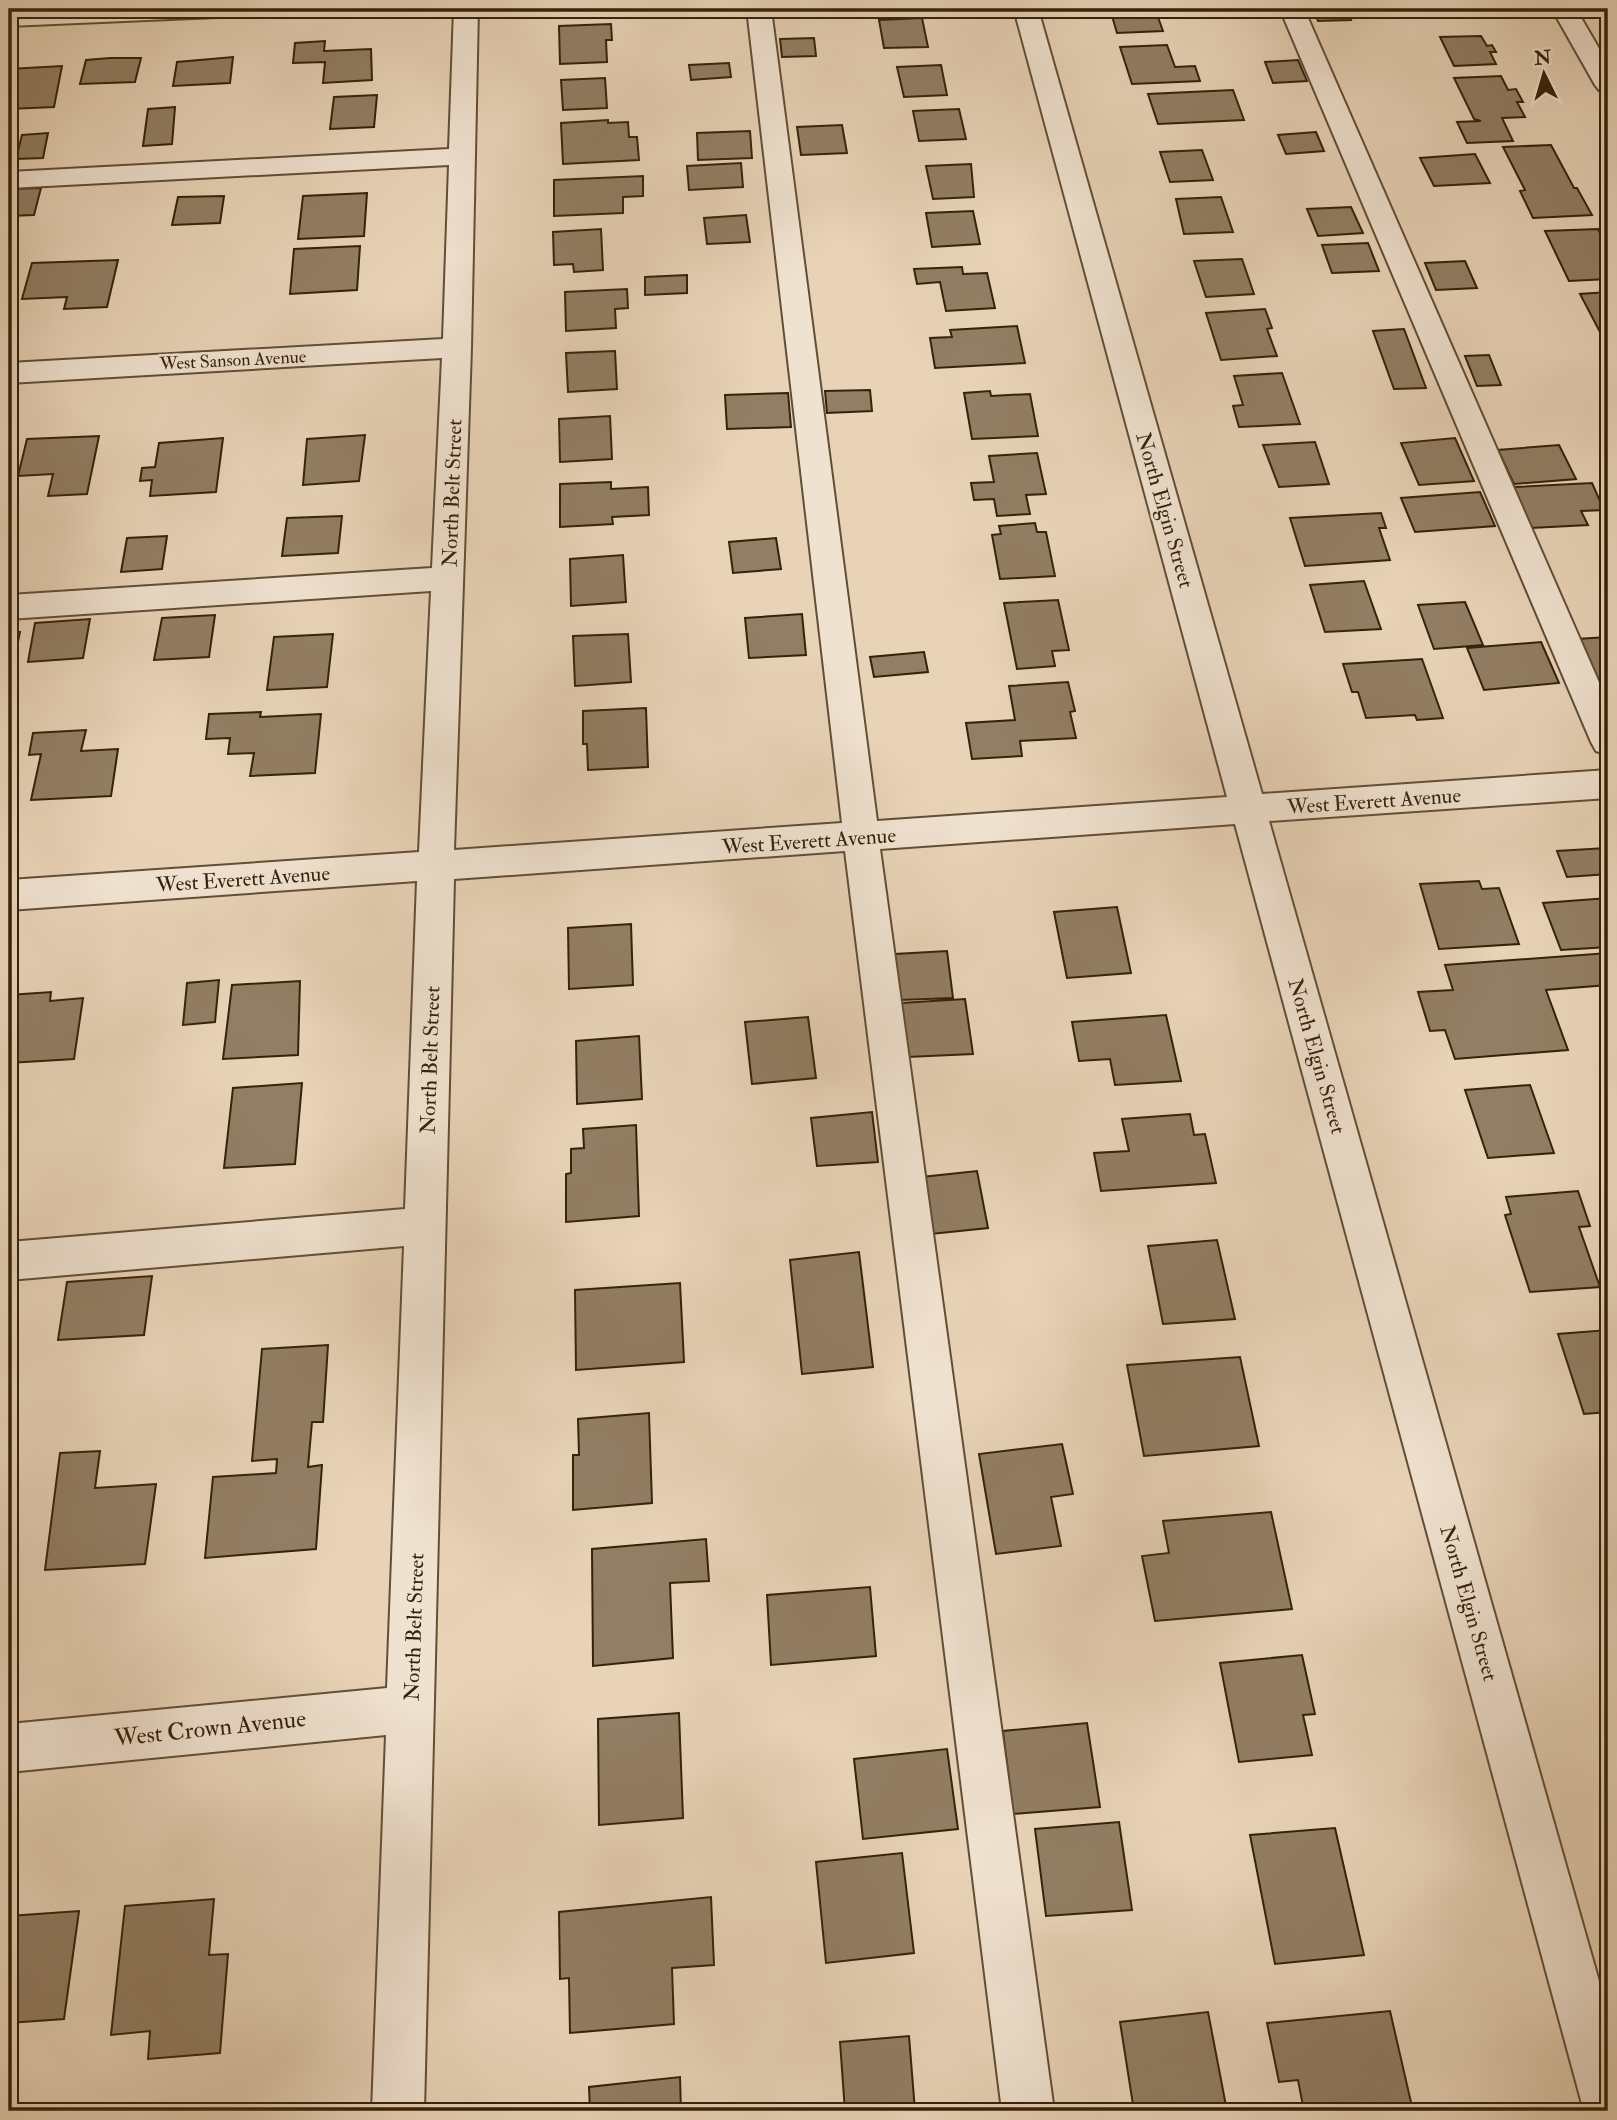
<svg xmlns="http://www.w3.org/2000/svg" width="1617" height="2120" font-family="'IM FELL Double Pica',serif">
  <rect width="100%" height="100%" fill="#e8d3b7"/>
  <filter id="stains"><feTurbulence type="fractalNoise" baseFrequency=".00286" numOctaves="4"/><feColorMatrix values="0 0 0 0 .2 0 0 0 0 .09 0 0 0 0 .02 0 0 0 .5 -.17"/></filter>
  <radialGradient id="worn" r=".72"><stop offset=".6" stop-color="#630" stop-opacity="0"/><stop offset="1" stop-color="#630" stop-opacity=".3"/></radialGradient>
  <path fill="#927e64" stroke="#35220a" stroke-width="2" d="M1110,9H1159H1155L1163,31L1117,33Z
    M1314,9H1347L1351,20L1318,21Z
    M1416,9H1460L1464,16L1420,18Z
    M922,18L928,47L884,48L879,20Z
    M611,24L612,40H606L607,62L560,64L559,26Z
    M1481,36L1487,46L1492,45L1496,52H1490L1496,64L1454,66L1440,37Z
    M814,38L816,56L782,57L780,39Z
    M325,41L324,51L371,49L372,80L323,83L325,62L293,63L295,43Z
    M1167,45L1175,67L1195,66L1200,81L1132,84L1120,47Z
    M233,57L230,83L173,86L177,62Z
    M110,58H141L135,82L80,84L86,60Z
    M1298,60L1307,81L1273,83L1265,62Z
    M729,63L731,77L691,80L689,65Z
    M941,65L947,95L904,97L897,67Z
    M62,66L54,107L9,109V69Z
    M1501,76L1508,90L1516,89L1523,102H1517L1525,117L1502,118L1513,141L1467,143L1457,122L1481,121L1474,119L1454,78Z
    M605,78L607,108L563,110L561,80Z
    M1233,90L1244,120L1158,124L1148,94Z
    M377,95L374,127L330,129L334,97Z
    M175,107L172,144L143,146L148,109Z
    M959,109L966,139L919,141L913,111Z
    M608,120V123L628,122L629,137H637L639,160L563,164L561,123Z
    M842,125L847,153L801,155L797,127Z
    M750,131L752,158L698,160L697,133Z
    M1316,132L1324,151L1286,154L1278,135Z
    M48,133L43,158L16,159L22,135Z
    M1551,145L1574,188H1577L1592,215L1533,218L1520,191L1525,190L1503,147Z
    M1202,150L1213,180L1170,182L1160,152Z
    M1475,154L1490,183L1434,186L1420,158Z
    M741,163L743,187L689,190L687,166Z
    M971,164L974,197L933,199L926,166Z
    M643,176V196L623,197V213L554,216V180Z
    M41,188L34,215L9,216V189Z
    M367,193L364,236L298,239L303,196Z
    M224,196L220,223L172,225L178,197Z
    M1221,197L1233,232L1184,234L1176,199Z
    M1351,207L1363,233L1318,236L1307,209Z
    M973,211L980,244L932,247L926,213Z
    M746,215L750,242L707,244L704,218Z
    M601,229L603,270L574,272L573,264L554,265L553,232Z
    M1598,229L1608,249V279L1569,281L1545,231Z
    M1368,243L1379,271L1332,273L1322,245Z
    M360,246L357,290L290,294L294,249Z
    M1242,259L1254,294L1206,297L1194,261Z
    M118,260L107,307L64,309L67,297L22,299L32,263Z
    M1465,261L1477,288L1436,290L1425,263Z
    M962,267L963,274L987,273L995,308L946,311L940,282L917,284L914,269Z
    M687,275V293L645,295V277Z
    M627,289L628,308L615,309L616,328L566,331L565,292Z
    M1608,292V332H1600L1580,294Z
    M1265,309L1272,328L1267,329L1277,356L1221,360L1206,313Z
    M1017,326L1025,363L935,368L930,338L952,337L950,330Z
    M1404,329L1426,388L1394,389L1373,331Z
    M615,351L617,389L568,392L566,353Z
    M1489,355L1501,385L1477,386L1465,356Z
    M1282,373L1300,424L1239,427L1233,406L1243,405L1234,376Z
    M870,390L872,411L827,413L825,391Z
    M990,391L991,396L1030,394L1038,436L972,439L964,393Z
    M788,393L791,427L727,429L725,395Z
    M610,416L612,459L560,462L559,419Z
    M365,435L359,481L303,485L307,439Z
    M99,436L87,494L48,496L53,474L18,476L27,439Z
    M223,438L216,492L150,496L152,480L140,481L142,468L155,467L159,443Z
    M1455,438L1474,481L1419,485L1401,443Z
    M1315,442L1329,484L1279,487L1263,445Z
    M1559,445L1576,479L1514,484L1498,450Z
    M1037,453L1046,494L1026,495L1030,514L997,516L994,499L974,500L971,483L994,482L989,456Z
    M611,482V489L648,487L649,515L612,517L613,524L560,527V484Z
    M1592,483L1604,510L1581,511L1588,525L1531,528L1514,487Z
    M1480,492L1495,526L1415,532L1401,498Z
    M1381,513L1386,528H1379L1390,560L1305,566L1290,518Z
    M342,516L338,553L282,556L287,518Z
    M1035,523L1037,532H1046L1055,576L1000,579L992,535L1001,534L999,526Z
    M167,536L162,569L121,572L127,538Z
    M776,538L781,569L733,573L729,542Z
    M623,555L626,602L571,606L570,559Z
    M1364,581L1381,629L1325,632L1310,585Z
    M1058,600L1069,650L1052,651L1055,666L1017,669L1004,603Z
    M1465,602L1483,645L1434,649L1418,605Z
    M802,614L806,655L749,658L745,618Z
    M215,615L209,657L154,660L162,618Z
    M90,619L83,658L28,662L35,623Z
    M9,632H20L12,671H9Z
    M333,634L327,687L267,690L274,637Z
    M628,634L631,682L575,686L573,636Z
    M1608,637V679L1596,680L1577,639Z
    M1541,642L1559,683L1484,690L1467,648Z
    M924,652L928,672L874,677L870,657Z
    M1422,659L1443,718L1417,720L1415,715L1366,718L1358,692H1352L1343,664Z
    M1068,682L1075,711L1070,712L1076,738L1020,741L1022,756L972,759L966,723L1015,720L1009,686Z
    M646,708L648,767L588,770L587,744H583V711Z
    M261,712L260,717L321,714L315,773L250,776L254,753L228,754L230,738L206,739L209,714Z
    M86,730L81,751L118,749L111,796L31,800L41,754L29,755L33,733Z
    M1606,848L1608,874L1567,877L1557,851Z
    M1479,881L1482,889L1499,888L1519,944L1439,949L1420,884Z
    M1608,898V947L1561,950L1543,903Z
    M1117,907L1131,973L1067,978L1054,912Z
    M631,924L633,985L569,989L568,928Z
    M947,951L953,998L900,1000L895,954Z
    M1608,953V985L1546,990L1568,1050L1455,1059L1445,1030L1430,1031L1418,992L1453,990L1445,965Z
    M219,980L215,1022L183,1025L187,983Z
    M300,981L298,1055L223,1059L232,985Z
    M51,992L50,1001L83,998L74,1059L9,1063V995Z
    M965,999L973,1054L907,1057L901,1003Z
    M1166,1015L1181,1081L1115,1085L1110,1059L1079,1061L1072,1022Z
    M808,1017L816,1078L752,1084L745,1022Z
    M639,1036L642,1099L577,1104L576,1041Z
    M302,1083L295,1164L224,1168L233,1088Z
    M1530,1085L1554,1153L1488,1158L1465,1090Z
    M872,1112L878,1162L817,1166L811,1118Z
    M1190,1114L1194,1135L1205,1134L1216,1183L1101,1191L1094,1153L1129,1151L1122,1119Z
    M636,1125L639,1216L566,1222V1174L571,1173V1149L584,1148L583,1129Z
    M977,1171L988,1228L931,1234L922,1177Z
    M1578,1191L1590,1226L1579,1227L1600,1287L1530,1292L1505,1215L1511,1214L1506,1197Z
    M1217,1240L1235,1319L1163,1324L1148,1246Z
    M859,1252L873,1367L802,1374L790,1260Z
    M152,1276L144,1335L58,1340L67,1282Z
    M680,1283L684,1362L576,1370L575,1290Z
    M17,1297L9,1354V1298Z
    M1608,1330V1412L1584,1414L1558,1334Z
    M328,1345L323,1422H312L308,1467L322,1465L316,1549L205,1558L213,1477L276,1473L277,1459L252,1461L262,1349Z
    M1240,1357L1259,1446L1144,1456L1127,1365Z
    M649,1413L652,1503L573,1510V1455H579L578,1419Z
    M1062,1444L1073,1494L1051,1497L1061,1546L996,1554L979,1454Z
    M100,1451L95,1488L156,1484L145,1564L45,1570L60,1453Z
    M1271,1512L1292,1609L1155,1621L1142,1556L1169,1553L1163,1521Z
    M706,1539L709,1581L670,1583L673,1658L593,1666L592,1549Z
    M870,1587L876,1656L771,1665L767,1595Z
    M1302,1655L1315,1714L1303,1715L1312,1755L1239,1762L1220,1663Z
    M679,1713L683,1818L599,1825L598,1719Z
    M1087,1723L1100,1807L1013,1814L1003,1731Z
    M947,1749L958,1829L863,1839L854,1759Z
    M1119,1822L1132,1910L1046,1916L1035,1829Z
    M1335,1828L1364,1955L1275,1964L1250,1835Z
    M902,1853L914,1953L826,1963L816,1862Z
    M711,1897L714,1965L672,1968L674,2024L570,2033L569,1978L560,1979L559,1912Z
    M214,1899L209,1955L228,1954L220,2053L148,2059L150,2031L111,2035L125,1906Z
    M79,1911L64,2019L9,2023V1916Z
    M1390,2011L1413,2111H1304L1298,2080L1279,2082L1267,2023Z
    M1208,2012L1227,2111H1134L1120,2022Z
    M909,2036L915,2111H845L840,2042Z
    M680,2077L681,2111H590L589,2087Z
    M214,2106V2111H147Z"/>
  <g fill="none" stroke-linecap="round" stroke-linejoin="round">
    <g stroke="#624e35" stroke-width="4">
      <path id="minor" d="M76,9H252L249,14L240,16L9,26V12Z
        M454,9H478L471,348L454,850L842,823L747,9H771L877,821L1227,797L1014,9H1038L1262,794L1608,770V798L1269,821L1608,2013V2111H1585L1582,2104L1235,824L880,849L1054,2111H1002L845,851L454,879L424,2111H372L386,1735L9,1772V1724L387,1688L404,1246L9,1280V1242L405,1209L417,881L9,910V880L419,852L431,591L9,619V595L432,568L442,358L9,383V363L443,339L449,165L9,188V172L449,149Z
        M1280,9H1304L1608,703V755L1596,751L1591,742Z
        M1552,9H1576L1608,64V93L1599,90L1595,85Z"/>
    </g>
    <use href="#minor" fill="#f0e2d0" fill-rule="evenodd"/>
  </g>
  <g text-anchor="middle" stroke-width="5" stroke-linejoin="round" paint-order="stroke">
    <g font-size="18" fill="#35220a" stroke="#f0e2d0">
      <text transform="translate(233 360) rotate(-3)" y="6">West Sanson Avenue</text>
    </g>
    <g font-size="21" fill="#35220a" stroke="#f0e2d0">
      <text transform="translate(452 493) rotate(-88)" y="7">North Belt Street</text>
      <text transform="translate(1165 510) rotate(74)" y="7">North Elgin Street</text>
      <text transform="translate(1374 801) rotate(-4)" y="7">West Everett Avenue</text>
      <text transform="translate(809 841) rotate(-4)" y="7">West Everett Avenue</text>
      <text transform="translate(243 879) rotate(-4)" y="7">West Everett Avenue</text>
      <text transform="translate(1317 1056) rotate(74)" y="7">North Elgin Street</text>
      <text transform="translate(430 1060) rotate(-88)" y="7">North Belt Street</text>
      <text transform="translate(1469 1603) rotate(74)" y="7">North Elgin Street</text>
      <text transform="translate(414 1627) rotate(-88)" y="7">North Belt Street</text>
    </g>
    <g font-size="24" fill="#35220a" stroke="#f0e2d0">
      <text transform="translate(210 1728) rotate(-6)" y="8">West Crown Avenue</text>
    </g>
  </g>
  <rect width="1617" height="2120" fill="none" stroke="#e8d3b7" stroke-width="35"/>
  <rect x="10" y="10" width="1596" height="2099" fill="none" stroke="#35220a" stroke-width="3.5"/>
  <rect x="18" y="18" width="1582" height="2085" fill="none" stroke="#35220a" stroke-width="2"/>
  <g transform="translate(1544 74) rotate(355)" stroke="#f0e2d0" stroke-width="5" paint-order="stroke">
  <path d="M0-5L12 26L0 18L-12 26Z" fill="#35220a"/>
  <text y="-10" font-size="19" font-weight="bold" text-anchor="middle" fill="#35220a">N</text>
  </g>
  <rect width="100%" height="100%" filter="url(#stains)"/>
  <rect width="100%" height="100%" fill="url(#worn)"/>
</svg>
